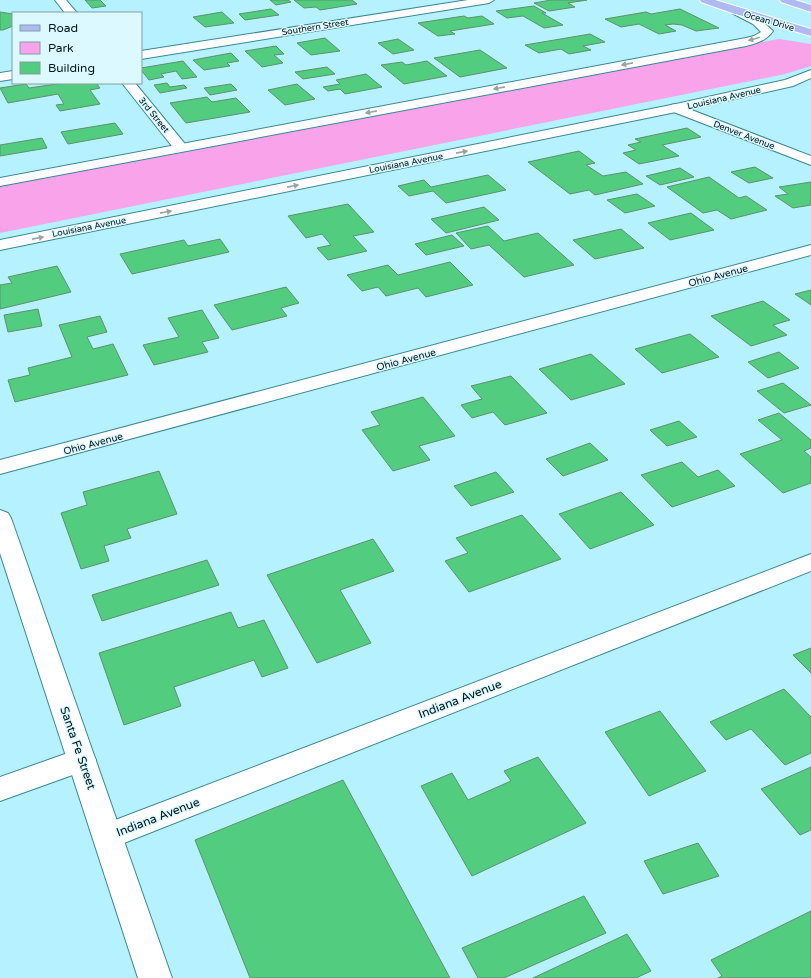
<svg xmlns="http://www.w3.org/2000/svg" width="811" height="978" font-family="'Varela Round',sans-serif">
  <rect width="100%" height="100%" fill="#b5f1fe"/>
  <path fill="#f8a3ea" d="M779,39L811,44V66L785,74L0,233V186Z"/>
  <path fill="#52cc7f" stroke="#5d916c" d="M85,0H100L106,6L92,8Z
    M270,0H288L291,2L276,5Z
    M294,0H352L357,4L320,10L316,7L304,8Z
    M551,0H587L568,3L575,7L549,11L534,3Z
    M534,6L546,13H542L563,25L544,28L523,16L507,18L496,11Z
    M271,9L279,15L245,20L239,14Z
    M680,9L719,28L696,31L682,25L673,24L665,25L676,31L659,34L639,24L621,27L605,19L646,12L651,14Z
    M0,12L13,14V26L3,30H0Z
    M222,12L234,23L205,27L193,17Z
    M464,16L468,18L482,16L494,24L450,31L455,34L438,36L418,23Z
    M590,34L605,42L583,46L591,50L569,54L561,49L539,53L525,45Z
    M325,38L340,51L311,55L297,43Z
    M398,39L414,50L393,54L378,43Z
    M276,46L284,54L274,55L283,63L262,67L245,51Z
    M480,50L507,68L460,77L434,58Z
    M231,53L239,61L227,63L230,66L204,70L193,60Z
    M183,61L197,77L182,79L176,71L161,74L164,77L149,80L141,70V68Z
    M427,61L447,76L404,84L381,65L402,62L406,65Z
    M327,67L335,74L303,79L295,72Z
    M366,74L382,87L345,94L340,89L328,91L323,87L340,84L336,80Z
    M63,83H96L100,88L90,90L100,104L60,111L56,105L64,104L58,94L8,103L0,88L26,84L29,88Z
    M167,83L170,87L184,85L187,88L160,93L154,85Z
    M231,84L237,90L210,95L204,88Z
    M297,84L315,99L285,105L268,90Z
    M207,97L212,102L236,98L250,112L186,123L170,103Z
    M115,123L123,134L68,144L61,132Z
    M687,128L701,137L662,145L679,156L639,164L623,153L636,150L628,145L641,142L635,139Z
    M42,138L47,148L0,156V145Z
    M579,151L595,163L586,165L603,176L626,172L643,184L595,195L589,190L570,194L528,162Z
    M755,167L773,178L749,183L731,172Z
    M680,168L694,177L660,185L646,176Z
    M488,175L506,190L446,203L433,191L409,196L398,186L424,180L431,187Z
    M709,177L739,198L746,196L767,210L731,219L717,210L703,213L667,187Z
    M811,182V205L793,208L775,196L788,194L779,187Z
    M637,194L655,206L625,213L607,200Z
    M348,204L374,232L353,236L367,251L328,260L317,248L331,245L322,234L306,238L288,216Z
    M484,207L499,220L446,233L431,219Z
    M691,213L714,230L670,240L648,223Z
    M488,226L504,241L538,233L574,265L524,277L489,245L471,249L456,233Z
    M621,229L644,248L595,259L573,240Z
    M452,235L464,246L426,255L415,244Z
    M220,239L229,252L132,274L120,254L184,240L188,246Z
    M450,262L473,285L426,297L418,288L386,296L378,287L362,291L347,275L388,265L398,275Z
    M57,266L71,292L0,309V285L12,283L8,277Z
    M286,287L299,303L281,308L287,316L232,330L214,305Z
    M811,290V305L795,294Z
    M763,301L790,320L773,325L787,335L751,346L711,316Z
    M38,309L42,326L8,332L4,315Z
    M202,310L219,338L202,342L208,352L154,365L143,345L179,337L168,318Z
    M100,316L107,332L87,337L93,349L113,344L128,375L15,402L8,380L30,375L28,368L72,357L59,325Z
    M690,334L719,357L662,373L635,349Z
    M779,352L799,368L768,378L748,362Z
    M591,354L625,384L571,400L539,369Z
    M511,376L547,413L505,425L493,412L472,418L461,405L482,399L471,386Z
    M783,383L811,405L784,413L757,391Z
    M423,397L455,436L419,446L430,460L393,471L362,430L380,425L371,412Z
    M779,413L811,440V448L804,451L811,457V483L783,493L740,454L782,440L758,420Z
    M679,421L697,437L667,446L650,430Z
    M590,443L608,460L563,476L546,459Z
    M682,462L698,477L718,470L735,486L672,507L641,475Z
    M159,471L177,514L127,529L131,538L104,546L109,561L81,569L61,513L87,505L83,492Z
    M496,472L514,492L471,506L454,486Z
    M621,492L654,525L590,549L559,514Z
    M522,515L561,559L469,592L445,561L468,553L456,538Z
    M373,539L394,571L340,590L371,643L317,663L267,575Z
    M207,560L219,585L102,621L92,595Z
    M231,612L238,628L264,620L288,668L262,677L254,660L174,687L181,706L124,725L99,653Z
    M811,648V673L793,655Z
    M784,689L811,717V753L785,765L751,729L726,740L710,722Z
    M660,711L706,771L649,796L605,732Z
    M538,757L586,823L472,876L421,786L452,773L468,800L511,781L504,771Z
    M811,767V830L800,835L761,789Z
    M343,780L450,978H250L195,840Z
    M698,843L719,876L663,894L644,861Z
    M584,896L606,933L504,978H478L462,948Z
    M811,911V978H718L722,976L711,960Z
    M627,934L651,971L636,978H533Z"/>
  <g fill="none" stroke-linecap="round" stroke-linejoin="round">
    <g stroke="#3a8796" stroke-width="2">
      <path id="minor" d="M55,0H66L77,13H65Z
        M468,0H494L489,3L141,59V51Z
        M13,71V79L0,81V73Z
        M122,83H135L185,144L187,147L185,150L180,151L175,150Z
        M676,104L811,156V165L671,111L669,108L671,105Z
        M811,245V255L0,474V460Z
        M811,554V571L119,845L108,849L97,845L93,836L97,827Z
        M82,748L92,752L96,760L92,768L0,801V777Z"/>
    </g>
    <g stroke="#3a8796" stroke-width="2">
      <path id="secondary" d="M736,8L761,20L773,31C766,41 757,43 746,46L0,186V178L746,38L754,36L761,32L753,24L732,13L730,11L732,9Z
        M811,70V78L793,86L676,112L0,250V240L676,104L785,80Z
        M0,510L8,513L11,518L172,978H138L0,553Z"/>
    </g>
    <g stroke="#fff" stroke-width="2">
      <path id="primary" d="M700,0H715L811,29V36L732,13L701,2Z
        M780,0H795L811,5V12L781,2Z"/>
    </g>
    <use href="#minor" fill="#fff" fill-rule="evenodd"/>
    <use href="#secondary" fill="#fff" fill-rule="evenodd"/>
    <use href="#primary" fill="#aebaf1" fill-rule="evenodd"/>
  </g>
  <defs><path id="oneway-solid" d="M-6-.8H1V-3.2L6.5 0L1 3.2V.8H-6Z"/></defs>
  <g fill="#99a1a3">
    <use href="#oneway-solid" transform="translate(754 39) rotate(164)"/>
    <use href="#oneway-solid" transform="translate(627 64) rotate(169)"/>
    <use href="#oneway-solid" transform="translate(499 88) rotate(169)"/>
    <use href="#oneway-solid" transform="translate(371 112) rotate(169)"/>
    <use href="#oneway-solid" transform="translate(462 152) rotate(-11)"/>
    <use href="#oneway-solid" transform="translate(293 186) rotate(-11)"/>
    <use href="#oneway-solid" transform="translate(166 212) rotate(-11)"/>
    <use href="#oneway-solid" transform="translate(38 238) rotate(-11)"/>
  </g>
  <g text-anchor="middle" stroke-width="3" stroke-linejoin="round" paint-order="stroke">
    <g font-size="9" fill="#00151a" stroke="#dcf9ff">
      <text transform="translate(769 21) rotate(16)" y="3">Ocean Drive</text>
      <text transform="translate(315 27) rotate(-9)" y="3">Southern Street</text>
      <text transform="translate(724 98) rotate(-13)" y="3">Louisiana Avenue</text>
      <text transform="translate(154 115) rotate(51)" y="3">3rd Street</text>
      <text transform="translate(744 135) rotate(21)" y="3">Denver Avenue</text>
      <text transform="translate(406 163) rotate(-11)" y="3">Louisiana Avenue</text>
      <text transform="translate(89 227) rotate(-11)" y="3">Louisiana Avenue</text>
    </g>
    <g font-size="10" fill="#00151a" stroke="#dcf9ff">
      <text transform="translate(718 275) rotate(-15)" y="4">Ohio Avenue</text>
      <text transform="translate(406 359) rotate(-15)" y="4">Ohio Avenue</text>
      <text transform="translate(93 443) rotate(-15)" y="4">Ohio Avenue</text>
    </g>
    <g font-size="12" fill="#00151a" stroke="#dcf9ff">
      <text transform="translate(460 699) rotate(-21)" y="4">Indiana Avenue</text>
      <text transform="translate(78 748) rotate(71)" y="4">Santa Fe Street</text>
      <text transform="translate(158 817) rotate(-21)" y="4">Indiana Avenue</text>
    </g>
  </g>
  <rect x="12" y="12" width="130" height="72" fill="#dcf9ff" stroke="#849ea3"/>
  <rect x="20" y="25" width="20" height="6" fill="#aebaf1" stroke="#849ea3"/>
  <text x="48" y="32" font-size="12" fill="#00151a">Road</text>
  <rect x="20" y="42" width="20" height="12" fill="#f8a3ea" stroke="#849ea3"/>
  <text x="48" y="52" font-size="12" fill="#00151a">Park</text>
  <rect x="20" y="62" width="20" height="12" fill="#52cc7f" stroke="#849ea3"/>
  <text x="48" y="72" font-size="12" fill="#00151a">Building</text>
</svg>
